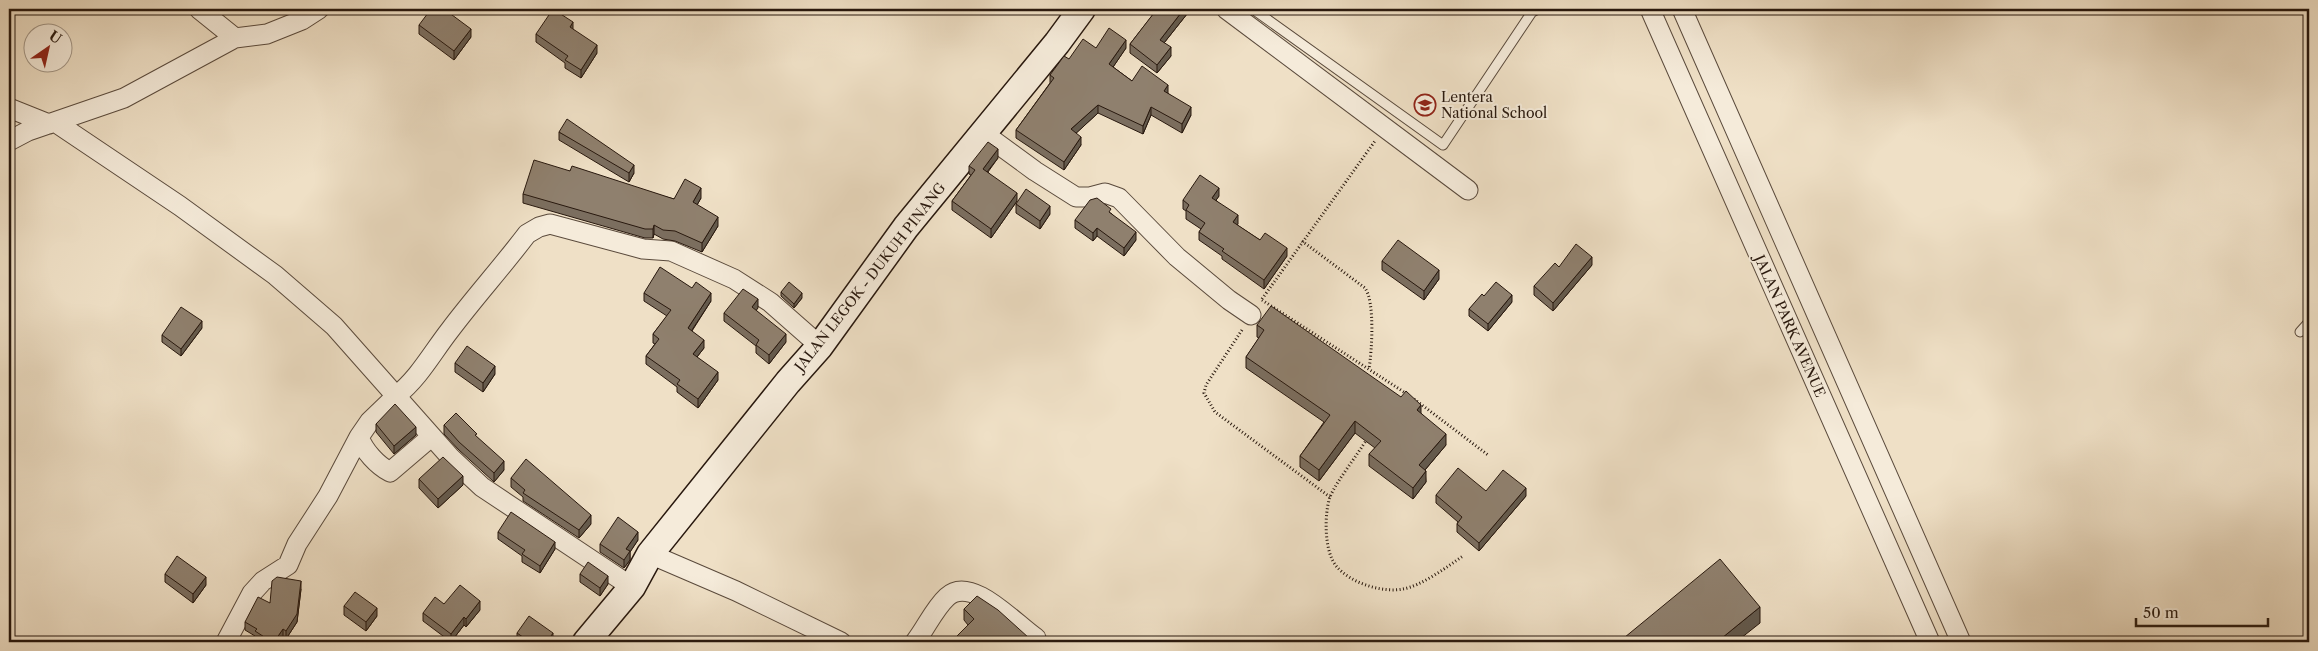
<svg xmlns="http://www.w3.org/2000/svg" width="2318" height="651" font-family="'Libre Caslon Text',serif">
  <rect width="100%" height="100%" fill="#efe0c6"/>
  <filter id="stains"><feTurbulence type="fractalNoise" baseFrequency=".004" numOctaves="4"/><feColorMatrix values="0 0 0 0 .2 0 0 0 0 .09 0 0 0 0 .02 0 0 0 .5 -.17"/></filter>
  <radialGradient id="worn" r=".72"><stop offset=".6" stop-color="#630" stop-opacity="0"/><stop offset="1" stop-color="#630" stop-opacity=".3"/></radialGradient>
  <g fill="none" stroke-linecap="round" stroke-linejoin="round">
    <g stroke="#5a4a3c" stroke-width="11">
      <path id="lane" d="M1253,9L1443,145L1532,12L1538,9
        M2300,332L2309,322"/>
    </g>
    <g stroke="#5a4a3c" stroke-width="21">
      <path id="street" d="M199,9L235,38
        M1226,9L1468,190
        M1650,9L1930,642
        M1682,9L1961,642
        M9,108L49,124
        M55,122L180,206L275,275L334,326L396,396L370,421L359,437C364,451 377,465 390,472L431,437
        M983,133L1035,171L1076,197H1090L1105,193L1119,198L1177,257L1229,300L1251,315
        M9,141L28,131L124,98L235,38L267,34L302,20L319,9
        M650,554L736,591L841,642
        M632,587L482,487L451,458L396,396C419,378 432,353 450,330C474,298 502,267 527,234L539,227L550,224L643,249L671,251L734,279L770,302L820,346
        M226,642L252,593L263,581L288,565L297,544L328,496L359,437
        M915,642C926,628 934,609 947,597C971,574 1015,624 1036,638"/>
    </g>
    <g stroke="#28180e" stroke-width="29">
      <path id="secondary" d="M586,642L632,587L650,554L788,382L820,346L906,227L1057,43L1082,9"/>
    </g>
    <path stroke="#28180e" stroke-width="3" stroke-dasharray="1 2.5" stroke-linecap="butt" d="M1302,241L1365,288C1375,302 1372,350 1369,369
      M1262,299L1375,141
      M1262,300L1407,394
      M1242,330L1206,385L1204,393L1215,412L1330,497
      M1414,399L1488,455
      M1367,439C1358,454 1336,482 1330,497C1324,514 1324,553 1337,567C1351,583 1382,593 1403,589C1421,586 1447,567 1463,556"/>
    <use href="#lane" stroke="#f5ebda" stroke-width="9"/>
    <use href="#street" stroke="#f5ebda" stroke-width="19"/>
    <use href="#secondary" stroke="#f5ebda" stroke-width="26"/>
  </g>
  <path fill="#7b6e5f" stroke="#28180e" d="M1151,9H1191L1164,43L1171,56L1157,73L1130,53V44L1155,12Z
    M419,25L471,37L454,60L419,34Z
    M573,29L597,53L581,78L565,68V63L536,42V34Z
    M1096,48H1126L1113,67L1132,81L1168,93L1191,115L1182,133L1151,115L1143,134L1098,113L1076,133L1081,145L1064,170L1016,138V130L1050,83V75Z
    M559,132L634,173L629,182L559,140Z
    M998,158L988,172L1017,201L991,238L952,210V201L971,175L969,174V166Z
    M570,171L674,199L701,198L697,205L718,226L702,252L675,241L663,239L654,234L653,238H645L523,203V194Z
    M1219,196L1216,200L1238,224L1237,225L1260,240L1287,256L1264,289L1222,259V256L1199,240V232L1201,229L1186,219V211L1183,209V200Z
    M1016,204L1050,214L1040,229L1016,213Z
    M1111,213L1136,240L1124,256L1097,236L1093,241L1075,228V220Z
    M1382,261L1439,279L1424,300L1382,270Z
    M1592,265L1553,311L1534,295V286L1559,267Z
    M781,292L802,298L794,308L781,296Z
    M644,293L711,301L692,331L704,348L697,357L718,380L698,408L677,392V387L646,364V356L655,344L653,343V334L667,316L644,301Z
    M1484,296L1512,302L1488,331L1469,316V309Z
    M758,308L756,310L786,342L769,364L756,353V346L724,321V313Z
    M1257,325L1421,413L1446,445L1425,470L1426,482L1413,499L1369,466V454L1375,448L1355,433L1319,481L1300,467V456L1324,422L1246,368V357L1259,338L1257,337Z
    M202,328L181,356L162,342V335Z
    M455,363L495,374L483,392L455,372Z
    M376,424L416,435L394,454L376,432Z
    M444,425L477,437L504,470L494,482L459,450L444,434Z
    M511,478L591,524L579,538L523,501V497L511,487Z
    M419,479L463,485L438,508L419,488Z
    M1486,491L1526,496L1479,551L1457,532V524L1458,522L1436,503V495Z
    M498,532L555,549L540,573L522,562V556L498,539Z
    M638,540L630,552V560L624,568L600,552V544Z
    M165,574L206,585L193,603L165,582Z
    M580,574L608,584L600,596L580,582Z
    M301,589L297,622L286,639L283,637L279,642H261L255,639V636L245,630V622L270,603Z
    M344,606L377,616L366,631L344,615Z
    M964,609L1029,642H951L968,625L964,620Z
    M480,610L466,627L464,625L451,642L423,621V613Z
    M517,633L553,642H518L517,641Z"/>
  <path fill="#645a4d" stroke="#28180e" d="M1184,9H1191L1160,48V40Z
    M573,22V31L570,27Z
    M471,29V37L454,60V51Z
    M1126,40V48L1109,73V64Z
    M597,45V53L581,78V70Z
    M1171,47V56L1157,73V65Z
    M1168,85V93L1164,99V91Z
    M1098,105V113L1071,138V129Z
    M1151,107V115L1143,134V126Z
    M1191,107V115L1182,133V124Z
    M1081,137V145L1064,170V162Z
    M998,149V158L983,177V169Z
    M634,165V173L629,182V173Z
    M701,188V198L693,212V202Z
    M1219,188V196L1212,206V198Z
    M1017,193V201L991,238V229Z
    M1050,206V214L1040,229V221Z
    M1238,215V224L1233,231V222Z
    M718,217V226L702,252V243Z
    M654,225V234L653,238V229Z
    M1097,228V236L1093,241V233Z
    M1136,232V240L1124,256V248Z
    M1287,248V256L1264,289V280Z
    M1592,257V265L1553,311V303Z
    M1439,270V279L1424,300V291Z
    M711,293V301L688,336V328Z
    M802,293V298L794,308V304Z
    M1512,295V302L1488,331V324Z
    M758,299V308L752,316V307Z
    M202,321V328L181,356V349Z
    M786,334V342L769,364V355Z
    M704,340V348L693,362V354Z
    M495,366V374L483,392V383Z
    M718,372V380L698,408V399Z
    M1421,405V417L1417,410Z
    M1355,421V433L1319,481V470Z
    M416,427V435L394,454V446Z
    M1446,434V445L1419,477V465Z
    M504,461V470L494,482V473Z
    M1426,471V482L1413,499V488Z
    M463,476V485L438,508V499Z
    M1526,488V496L1479,551V543Z
    M591,515V524L579,538V530Z
    M638,532V540L630,552V560L624,568V560L626,549Z
    M555,542V549L540,573V566Z
    M608,576V584L600,596V588Z
    M206,577V585L193,603V594Z
    M301,581V589L297,622L286,639V631Z
    M480,601V610L466,627V619Z
    M1760,607V623L1736,642H1717Z
    M377,608V616L366,631V622Z
    M464,617V625L451,642V634Z
    M283,629V637L279,642H274Z
    M553,633V642H547Z
    M1029,638V642H1025Z"/>
  <path fill="#8f806e" stroke="#28180e" d="M431,9H444L471,29L454,51L419,25Z
    M553,9L573,22L570,27L597,45L581,70L565,60L568,56L536,34Z
    M1157,9H1184L1160,40L1171,47L1157,65L1130,44Z
    M1109,28L1126,40L1109,64L1132,81L1142,66L1168,85L1164,91L1191,107L1182,124L1151,107L1143,126L1098,105L1071,129L1081,137L1064,162L1016,130L1054,78L1050,75L1064,56L1069,59L1083,39L1096,48Z
    M567,119L634,165L629,173L559,132Z
    M988,142L998,149L983,169L1017,193L991,229L952,201L975,170L969,166Z
    M534,160L570,171L572,166L674,199L685,179L701,188L693,202L718,217L702,243L675,231L663,230L654,225L653,229H645L523,194Z
    M1200,175L1219,188L1212,198L1238,215L1233,222L1260,240L1265,233L1287,248L1264,280L1222,251L1224,249L1199,232L1205,223L1186,210L1189,205L1183,200Z
    M1026,189L1050,206L1040,221L1016,204Z
    M1097,198L1111,209L1109,212L1136,232L1124,248L1097,228L1093,233L1075,220L1090,200Z
    M1398,240L1439,270L1424,291L1382,261Z
    M1576,244L1592,257L1553,303L1534,286L1555,263L1559,267Z
    M660,267L692,288L696,282L711,293L688,328L704,340L693,354L718,372L698,399L677,384L680,380L646,356L659,339L653,334L671,310L644,293Z
    M789,282L802,293L794,304L781,292Z
    M1496,282L1512,295L1488,324L1469,309L1482,294L1484,296Z
    M743,289L758,299L752,307L786,334L769,355L756,345L759,340L724,313Z
    M1271,306L1401,397L1406,391L1421,405L1417,410L1446,434L1419,465L1426,471L1413,488L1369,454L1381,441L1355,421L1319,470L1300,456L1330,415L1246,357L1264,330L1257,325Z
    M181,307L202,321L181,349L162,335Z
    M467,346L495,366L483,383L455,363Z
    M395,404L416,427L394,446L376,424Z
    M456,413L477,434L475,435L504,461L494,473L459,442L444,425Z
    M443,457L463,476L438,499L419,479Z
    M526,459L591,515L579,530L523,493L525,490L511,478Z
    M1458,468L1486,491L1503,470L1526,488L1479,543L1457,524L1462,517L1436,495Z
    M511,512L555,542L540,566L522,554L525,550L498,532Z
    M618,517L638,532L626,549L630,551L624,560L600,544Z
    M177,556L206,577L193,594L165,574Z
    M1720,559L1760,607L1717,642H1619Z
    M588,562L608,576L600,588L580,574Z
    M277,577L301,581L297,614L286,631L283,629L274,642H272L255,631L257,629L245,622L258,597L270,603L272,581Z
    M460,585L480,601L466,619L464,617L451,634L423,613L435,597L444,604Z
    M355,592L377,608L366,622L344,606Z
    M977,596L998,610L1029,638L1025,642H997L996,641L995,642H951L974,619L964,609Z
    M529,616L553,633L547,642H530L517,633Z
    M1100,639L1103,642H1096Z"/>
  <defs>
    <g id="school-ring" transform="scale(1.125)"><circle r="9.5" fill="#f5ebda" stroke="#8f2418" stroke-width="1.5"/><path d="M0-5L7-2L0 1L-7-2ZM-4 1L0 2.5L4 1V4Q0 6-4 4Z" fill="#8f2418"/></g>
  </defs>
  <g fill-rule="evenodd">
    <use href="#school-ring" x="1425" y="105"/>
  </g>
  <g text-anchor="middle" stroke-width="4" stroke-linejoin="round" paint-order="stroke">
    <g font-size="14" fill="#28180e" stroke="#f5ebda" text-anchor="start">
      <text x="1441" y="102">Lentera<tspan x="1441" dy="16">National School</tspan></text>
    </g>
    <g font-size="14" fill="#28180e" stroke="#f5ebda">
      <text transform="translate(870 277) rotate(-52)" y="5">JALAN LEGOK - DUKUH PINANG</text>
      <text transform="translate(1790 326) rotate(66)" y="5">JALAN PARK AVENUE</text>
    </g>
  </g>
  <rect width="2318" height="651" fill="none" stroke="#efe0c6" stroke-width="30"/>
  <rect x="10" y="10" width="2298" height="631" fill="none" stroke="#28180e" stroke-width="2.5"/>
  <rect x="15" y="15" width="2288" height="621" fill="none" stroke="#28180e"/>
  <g transform="translate(48 48) rotate(34)"><circle r="24" fill="#f5ebda" stroke="#a39788"/>
  <path d="M0-4L9 19L0 12L-9 19Z" fill="#8f2418"/>
  <text y="-8" font-size="14" font-weight="bold" text-anchor="middle" fill="#28180e">U</text>
  </g>
  <path d="M2136 618v8h132v-8" fill="none" stroke="#28180e" stroke-width="2.5"/>
  <text x="2143" y="618" font-size="15" fill="#28180e" stroke="#f5ebda" stroke-width="4" paint-order="stroke">50 m</text>
  <rect width="100%" height="100%" filter="url(#stains)"/>
  <rect width="100%" height="100%" fill="url(#worn)"/>
</svg>
